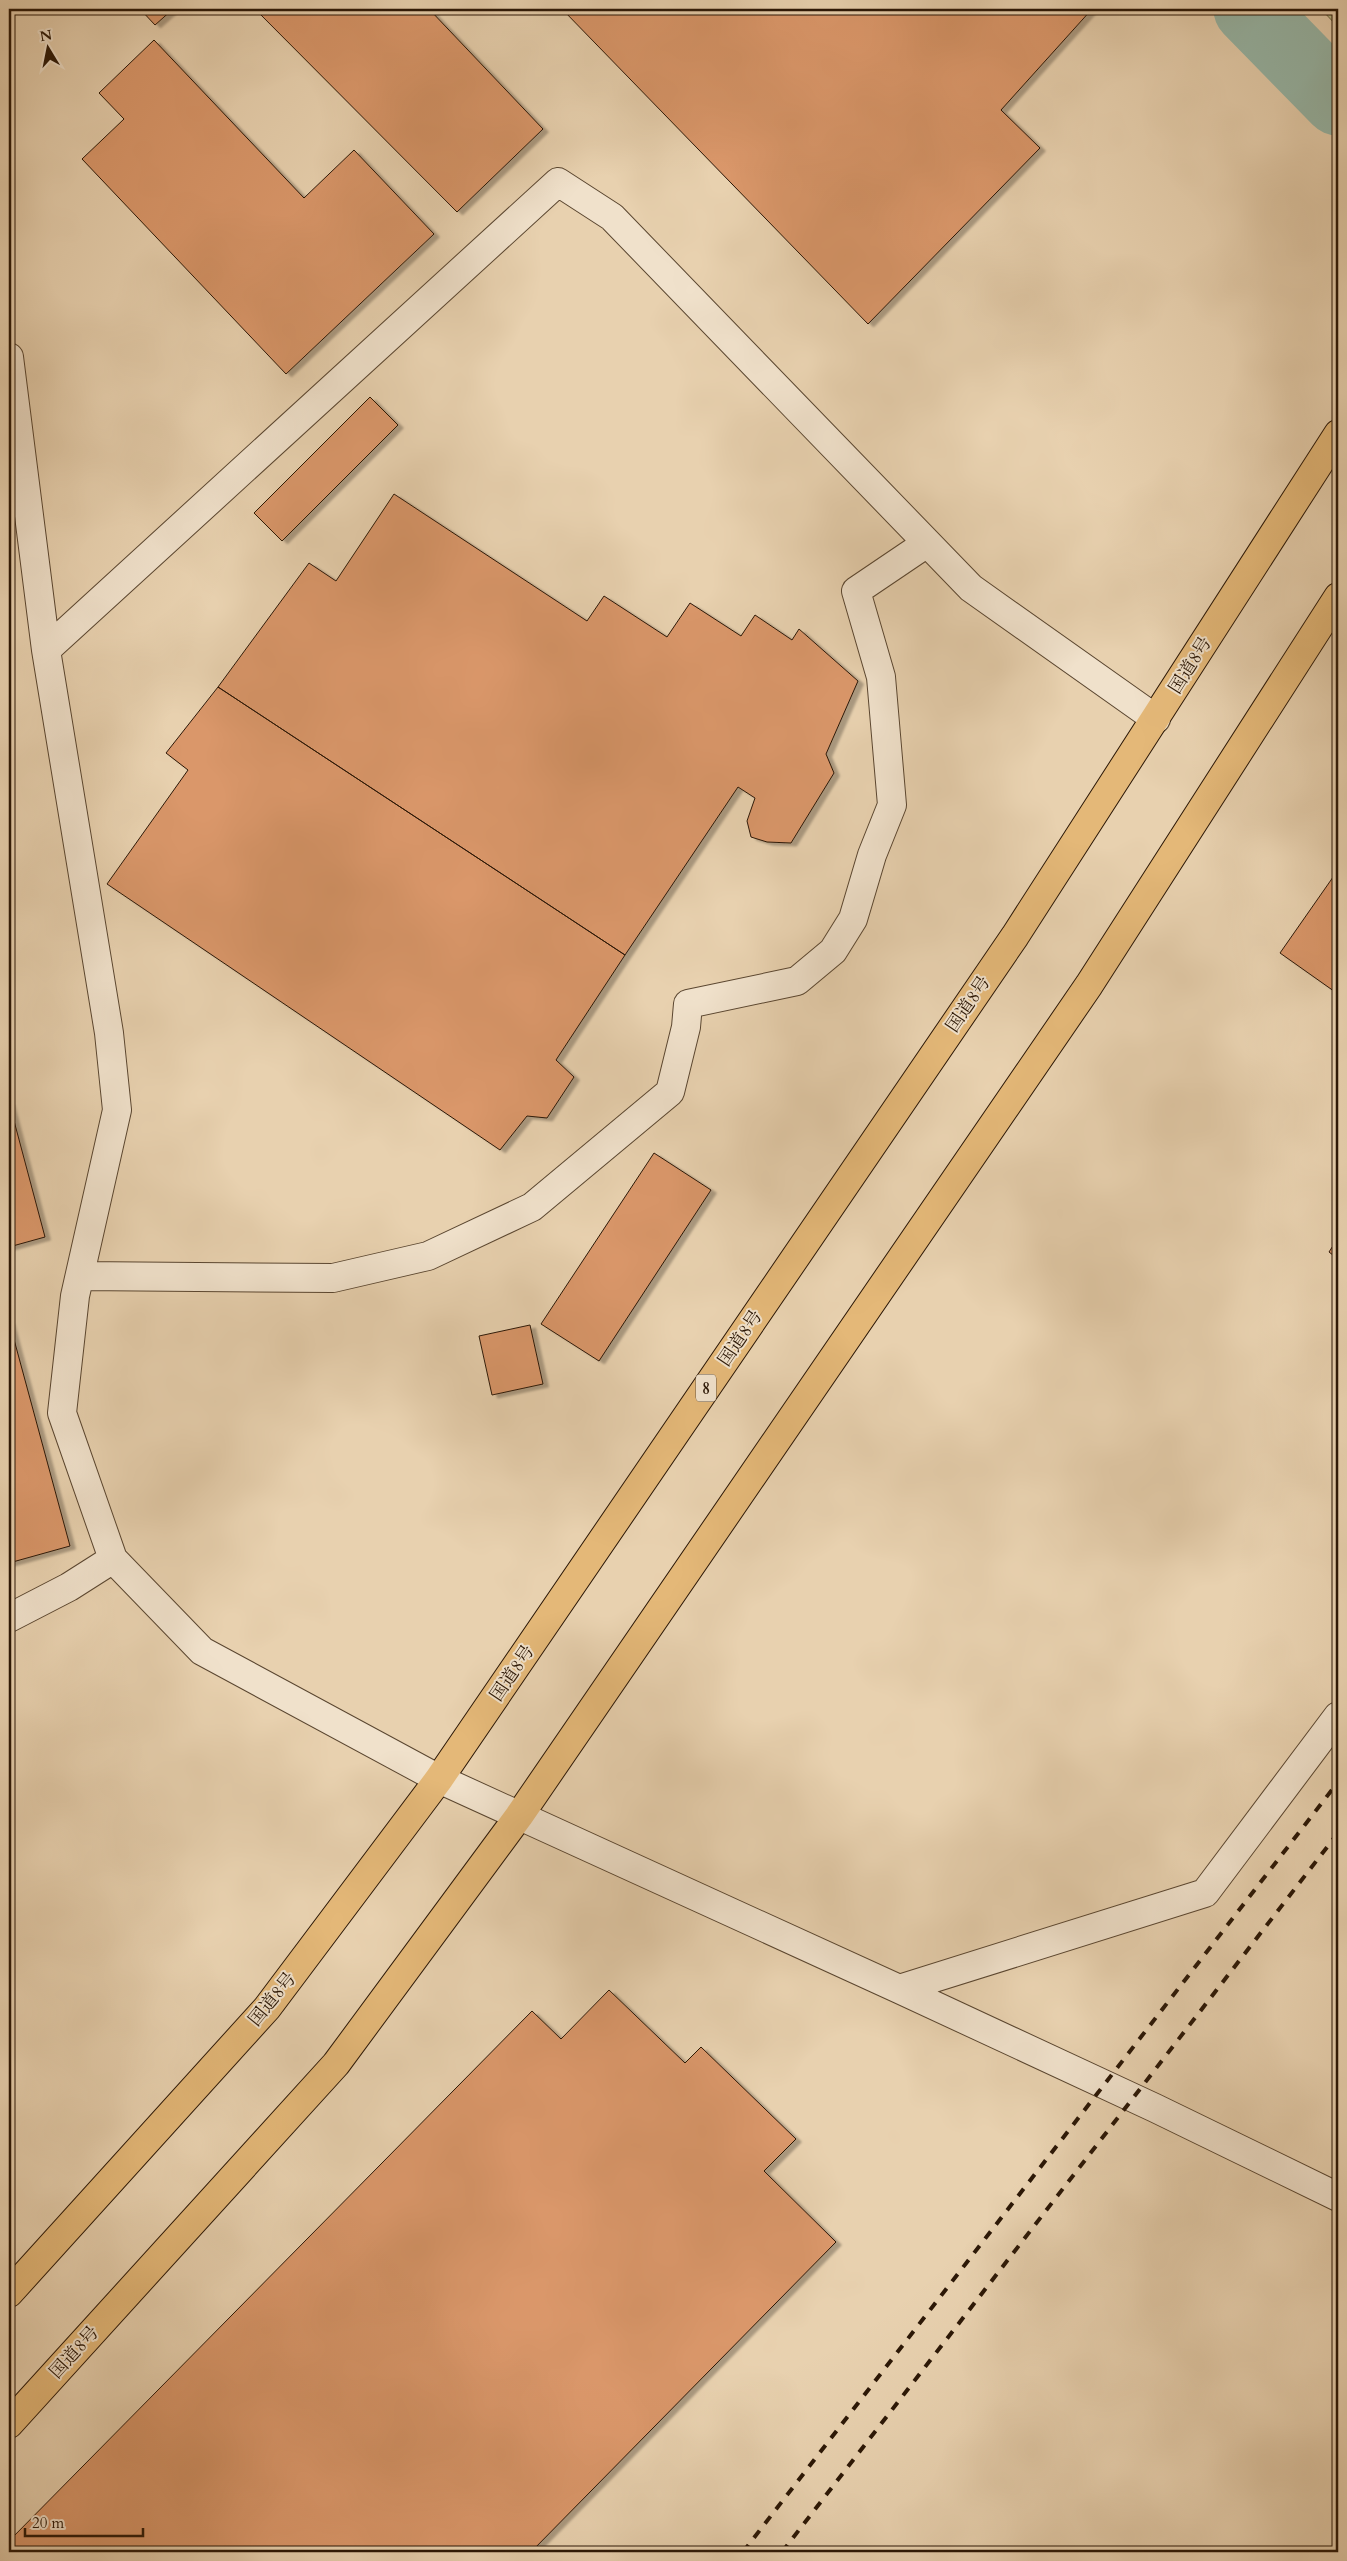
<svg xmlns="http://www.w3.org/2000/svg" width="1347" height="2561" font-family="Cardo,'Noto Serif JP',serif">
  <defs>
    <filter id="shadow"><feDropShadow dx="5.5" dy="3" stdDeviation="1" flood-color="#0004"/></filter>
  </defs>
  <rect width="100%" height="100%" fill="#e8d1af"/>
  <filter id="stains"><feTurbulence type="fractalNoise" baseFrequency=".004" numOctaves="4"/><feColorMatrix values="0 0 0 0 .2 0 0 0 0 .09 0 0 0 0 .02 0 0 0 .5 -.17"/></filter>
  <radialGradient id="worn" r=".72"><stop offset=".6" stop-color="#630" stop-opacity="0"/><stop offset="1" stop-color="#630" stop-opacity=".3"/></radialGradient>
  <path fill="#b9ba88" stroke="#726847" d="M1321,9H1338V27Z"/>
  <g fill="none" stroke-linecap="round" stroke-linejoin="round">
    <path stroke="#97b7a8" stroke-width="71" d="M1249,9L1338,100"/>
  </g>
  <path fill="#da976b" stroke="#2b1706" filter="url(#shadow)" d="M140,9H173L155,25Z
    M255,9H429L543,129L457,212Z
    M562,9H1092L1001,110L1040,148L868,324Z
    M154,40L304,198L354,150L434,234L286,374L82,159L124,119L99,93Z
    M370,397L398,425L282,541L254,513Z
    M394,494L587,621L604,596L667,637L690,603L741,636L755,615L792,640L799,629L858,681L826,754L834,773L791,843L767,842L751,837L747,821L755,798L738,787L625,955L218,687L309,563L336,581Z
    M218,687L625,955L556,1060L574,1077L547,1118L527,1116L500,1150L107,884L188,770L166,753Z
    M1338,870V994L1280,953Z
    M9,1102L45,1237L9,1247Z
    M654,1153L711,1190L599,1361L541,1324Z
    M1338,1238V1259L1329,1252Z
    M9,1321L70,1546L9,1563Z
    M530,1325L543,1384L492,1395L479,1336Z
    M609,1990L685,2063L701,2047L796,2139L764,2171L836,2242L531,2552H9V2541L532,2011L561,2039Z"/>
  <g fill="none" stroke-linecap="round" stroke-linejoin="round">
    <g stroke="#5a4630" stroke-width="30">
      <path id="minor" d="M9,357L46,650
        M1156,719L971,588L612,217L558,182L46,650L109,1033L117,1110L75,1296L62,1413L113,1559L202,1651L439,1779L899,1989L1155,2108L1338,2197
        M80,1276L333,1278L428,1256L532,1207L670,1092L686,1027L688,1004L797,981L833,951L853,919L872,855L892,805L881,677L856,591L927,543
        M9,1618L69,1587L113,1559
        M899,1989L1205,1893L1338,1716"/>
    </g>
    <g stroke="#2b1706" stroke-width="30">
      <path id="highway" d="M9,2293L267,2008L439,1779L1015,936L1338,434
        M9,2424L336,2064L519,1816L1089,985L1338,597"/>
    </g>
    <use href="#minor" stroke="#f0e1cb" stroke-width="28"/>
    <use href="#highway" stroke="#e4b878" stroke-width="28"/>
    <path stroke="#2b1706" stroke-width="4" stroke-dasharray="9 9" stroke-linecap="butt" d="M743,2552L1338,1782
      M782,2552L1338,1833"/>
  </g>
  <g text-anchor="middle" stroke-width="4" stroke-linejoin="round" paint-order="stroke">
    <rect fill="#f0e1cb" stroke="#665441" stroke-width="1" x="696" y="1374.5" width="20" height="27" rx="4"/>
    <g font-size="16" font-weight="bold" fill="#2b1706">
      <text x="706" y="1394">8</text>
    </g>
    <g font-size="18" fill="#2b1706" stroke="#f0e1cb">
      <text transform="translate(1190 665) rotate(-58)" y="6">国道8号</text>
      <text transform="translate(968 1004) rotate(-56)" y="6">国道8号</text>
      <text transform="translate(740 1338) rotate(-56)" y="6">国道8号</text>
      <text transform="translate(512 1673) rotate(-56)" y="6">国道8号</text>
      <text transform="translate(272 1999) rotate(-51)" y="6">国道8号</text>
      <text transform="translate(74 2352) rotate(-48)" y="6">国道8号</text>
    </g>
  </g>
  <rect width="1347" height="2561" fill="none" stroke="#e8d1af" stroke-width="30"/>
  <rect x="10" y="10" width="1327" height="2541" fill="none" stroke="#2b1706" stroke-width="2.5"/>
  <rect x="15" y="15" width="1317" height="2531" fill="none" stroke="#2b1706"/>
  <g transform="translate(48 48) rotate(350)" stroke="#f0e1cb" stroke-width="4" paint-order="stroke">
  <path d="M0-4L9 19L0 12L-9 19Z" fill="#2b1706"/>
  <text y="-8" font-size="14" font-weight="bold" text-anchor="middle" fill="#2b1706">N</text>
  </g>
  <path d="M25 2528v8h118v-8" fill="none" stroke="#2b1706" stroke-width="2.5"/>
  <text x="32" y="2528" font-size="15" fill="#2b1706" stroke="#f0e1cb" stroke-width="4" paint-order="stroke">20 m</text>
  <rect width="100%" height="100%" filter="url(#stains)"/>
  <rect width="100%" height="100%" fill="url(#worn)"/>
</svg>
